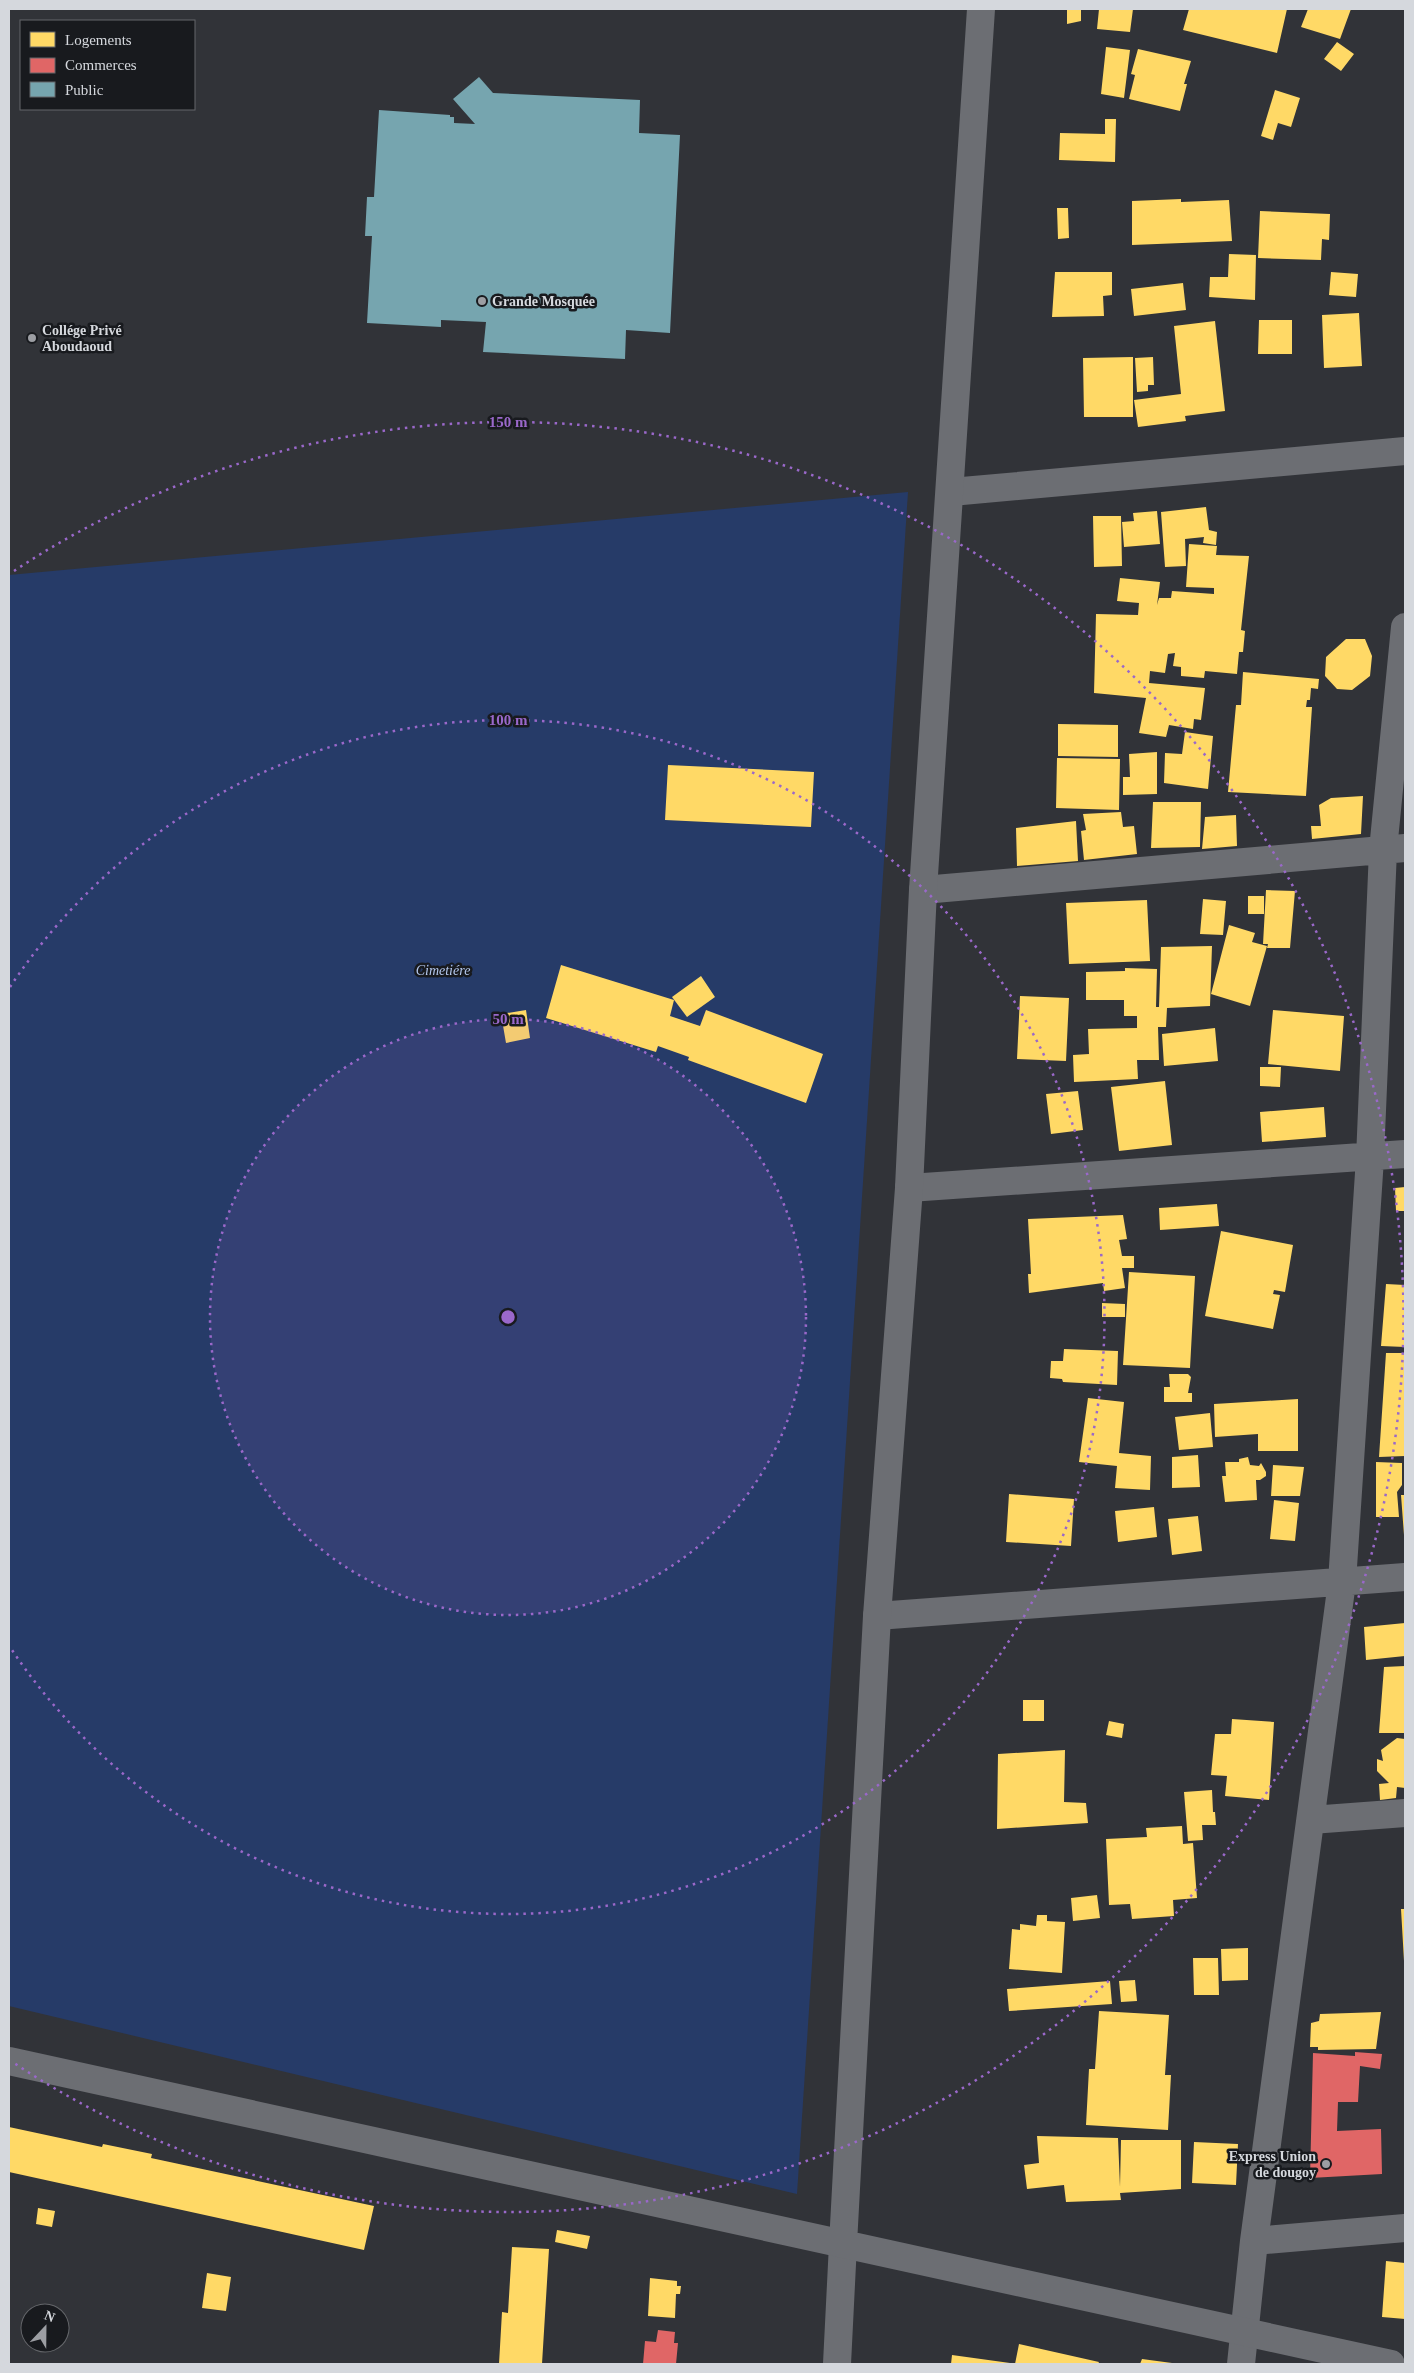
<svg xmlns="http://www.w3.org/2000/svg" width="1414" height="2373" font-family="Georgia,serif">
  <rect width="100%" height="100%" fill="#313338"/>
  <path fill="#263b68" d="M908,492L797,2194L9,2006V575Z"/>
  <path fill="#ffd966" d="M1067,9H1081V21L1067,24Z
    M1099,9H1133L1130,32L1097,29Z
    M1189,9H1287L1277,53L1183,30Z
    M1308,9H1351L1340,39L1301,27Z
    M1337,42L1354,54L1341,71L1324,59Z
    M1106,47L1130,50L1124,98L1101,94Z
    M1138,49L1191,61L1184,84H1187L1180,111L1129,99L1135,75L1131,74Z
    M1275,90L1300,98L1291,127L1278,123L1273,140L1261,136Z
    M1105,119H1116L1115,162L1059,160L1060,133L1105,134Z
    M1181,199V202L1229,200L1232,241L1132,245V201Z
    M1057,208H1068L1069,238L1058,239Z
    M1260,211L1330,214L1329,240L1322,239L1321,260L1258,258Z
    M1229,254L1256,255L1255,300L1209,297L1210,277H1228Z
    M1055,272H1112V295L1103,296L1104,316L1052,317Z
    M1331,272L1358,274L1356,297L1329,295Z
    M1183,283L1186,310L1134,316L1131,289Z
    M1359,313L1362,366L1324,368L1322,315Z
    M1259,320H1292V354H1258Z
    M1215,321L1225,411L1185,416L1186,421L1138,427L1134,400L1181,394L1174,326Z
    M1133,357V417H1084L1083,358Z
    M1153,357L1154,385H1148V391L1137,392L1135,358Z
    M1206,507L1209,530L1217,532L1216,545L1203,543L1204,537L1185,539L1186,566L1165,567L1161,512Z
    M1157,511L1160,544L1124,547L1122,522L1134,521L1133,513Z
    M1093,516H1121L1122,566L1094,567Z
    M1189,544L1217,546L1216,555L1249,556L1241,630L1245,631L1243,652H1239L1237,674L1205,671L1204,678L1181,676V667L1173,666L1175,653L1168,654L1165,673L1150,671L1149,683L1205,688L1201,720L1194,719L1193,729L1169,725L1166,737L1139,733L1146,698L1094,693L1096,614L1138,615L1139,603L1117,601L1120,578L1160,582L1157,605L1159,598H1171L1172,591L1214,594V588L1186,587Z
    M1346,639H1365L1372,656L1370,676L1352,690L1337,689L1325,676L1326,657Z
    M1243,672L1319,679L1318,689L1311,688L1310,700H1307L1306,707H1312L1306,796L1228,792L1236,705H1241Z
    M1058,724L1118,725V757L1058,756Z
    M1185,732L1213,736L1208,789L1164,783L1165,753L1182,754Z
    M1157,752V794L1123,795V777H1130L1129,754Z
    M1057,758L1120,759L1119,810L1056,808Z
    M668,765L814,772L811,827L665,820Z
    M1363,796L1361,834L1312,839L1311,826H1321L1319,805L1331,798Z
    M1153,802H1201L1200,847L1151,848Z
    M1121,812L1123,827L1134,826L1137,854L1084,860L1081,831L1086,830L1083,814Z
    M1236,815L1237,846L1202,849L1205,817Z
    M1076,821L1078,861L1017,866L1016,828Z
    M1266,890L1295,891L1290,948H1267L1268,944H1263Z
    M1248,896H1264V914H1248Z
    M1203,899L1226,901L1223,935L1200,934Z
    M1147,900L1150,961L1069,964L1066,903Z
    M1229,925L1255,933L1252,942L1267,946L1250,1006L1211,994Z
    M1212,946L1210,1006L1167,1008L1166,1027H1158L1159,1060H1137L1138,1079L1074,1082L1073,1055L1089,1054L1088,1029L1137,1028V1016H1124V1000H1086V972L1125,971V968L1157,969L1156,1007H1159L1161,947Z
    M561,965L674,1000L670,1016L700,1026L706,1010L823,1054L806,1103L688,1060L689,1057L658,1046L656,1052L546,1018Z
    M701,976L715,997L687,1017L672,997Z
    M1020,996L1069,998L1066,1061L1017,1059Z
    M526,1010L530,1038L506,1043L501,1014Z
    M1273,1010L1344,1016L1340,1071L1268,1064Z
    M1215,1028L1218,1061L1164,1066L1162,1034Z
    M1260,1067H1281L1280,1087L1260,1086Z
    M1165,1081L1172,1145L1119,1151L1111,1087Z
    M1078,1091L1083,1130L1051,1134L1046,1094Z
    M1324,1107L1326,1137L1262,1142L1260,1112Z
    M1405,1187V1211H1396L1395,1188Z
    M1217,1204L1219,1226L1160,1230L1159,1208Z
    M1123,1215L1127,1239L1119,1240L1122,1256H1134V1268H1122L1125,1288L1104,1291L1103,1283L1029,1293L1028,1274H1031L1028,1219Z
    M1221,1231L1293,1245L1285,1292L1274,1290L1273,1294L1280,1295L1273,1329L1205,1316Z
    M1129,1272L1195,1276L1190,1368L1123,1365Z
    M1386,1284L1405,1285V1347L1381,1346Z
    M1102,1303L1125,1304V1317H1102Z
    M1064,1349L1118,1351L1117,1385L1063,1382L1062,1379L1050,1378L1051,1361H1063Z
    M1386,1353H1405V1456L1379,1457Z
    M1169,1374H1188L1191,1377L1188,1393H1192V1402H1164V1387H1170Z
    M1088,1398L1124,1402L1119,1453L1151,1456L1150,1490L1115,1488L1117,1466L1079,1462Z
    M1298,1399V1451H1258V1434L1215,1437L1214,1404Z
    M1210,1413L1213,1447L1179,1450L1175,1417Z
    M1198,1455L1200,1487L1172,1488V1457Z
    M1248,1457L1250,1465L1259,1466L1261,1463L1266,1472V1476L1260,1480H1256L1257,1500L1225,1502L1222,1476H1226L1225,1462H1239V1459Z
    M1376,1462L1402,1463V1485L1397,1492L1399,1517H1376Z
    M1273,1465L1304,1467L1300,1496H1271Z
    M1009,1494L1074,1499L1071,1546L1006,1542Z
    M1401,1495H1405V1535H1404Z
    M1274,1500L1299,1503L1295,1541L1270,1539Z
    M1154,1507L1157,1537L1118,1542L1115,1511Z
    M1198,1516L1202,1551L1172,1555L1168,1519Z
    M1405,1623V1656L1366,1660L1364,1627Z
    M1405,1666V1733H1379L1384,1667Z
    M1023,1700H1044V1721H1023Z
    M1232,1719L1274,1722L1269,1800L1225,1796L1227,1776L1211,1775L1215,1734H1231Z
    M1109,1721L1124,1724L1122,1738L1106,1735Z
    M1397,1738L1405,1739V1788L1397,1787L1396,1798L1380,1800L1379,1784L1389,1783L1377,1771V1759L1383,1761L1381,1750Z
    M1065,1750L1064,1802L1086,1803L1088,1823L997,1829L998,1754Z
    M1212,1790L1213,1812H1215L1216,1825H1202L1203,1840L1188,1841L1184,1792Z
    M1182,1826L1183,1844L1193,1843L1197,1898L1173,1900L1174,1916L1132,1919L1130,1904L1109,1905L1106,1839L1147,1837L1146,1828Z
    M1097,1895L1100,1918L1073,1921L1071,1898Z
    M1401,1909H1405V1961H1404Z
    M1037,1915H1047V1921L1065,1922L1062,1973L1009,1969L1012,1929L1020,1930V1924L1036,1926Z
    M1248,1948V1980L1222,1981L1221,1949Z
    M1193,1958H1218L1219,1995H1194Z
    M1135,1980L1137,2001L1121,2002L1119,1981Z
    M1110,1981L1112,2004L1009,2011L1007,1989Z
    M1099,2011L1169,2015L1165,2075H1171L1168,2130L1086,2125L1089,2069H1095Z
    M1381,2012L1376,2049L1318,2050V2047H1310L1311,2023L1319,2021L1320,2014Z
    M9,2127L102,2147L103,2144L152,2154L151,2158L374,2206L364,2250L9,2172Z
    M1037,2136L1118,2138L1120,2187L1121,2140H1181V2189L1120,2193L1121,2200L1066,2202L1064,2185L1027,2189L1024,2165L1039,2163Z
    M1194,2142L1238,2144L1236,2185L1192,2183Z
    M38,2208L55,2211L52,2227L36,2224Z
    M557,2230L590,2236L587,2249L555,2242Z
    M512,2247L549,2249L542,2364H499L502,2312L508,2313Z
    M1386,2261L1405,2263V2319L1382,2317Z
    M207,2273L231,2277L226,2311L202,2308Z
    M650,2278L677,2281V2286H681L680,2294H676L675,2318L648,2316Z
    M1019,2344L1099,2362L1098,2364H1015Z
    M952,2355L1010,2363V2364H951Z
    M1142,2359L1172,2363V2364H1140Z"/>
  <path fill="#e06666" d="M1355,2052L1382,2054L1380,2069L1360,2066L1358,2102H1338L1337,2131L1381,2129L1382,2174L1310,2178L1313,2053L1355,2056Z
    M658,2330L675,2332L674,2343H678L676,2364H643L645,2341L656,2342Z"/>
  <path fill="#76a5af" d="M479,77L493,93L640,100L639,133L680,135L670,333L626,330L625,359L483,352L486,322L441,320V327L367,323L372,236H365L367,197H374L379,110L450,115V117H454V123L475,124L453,99Z"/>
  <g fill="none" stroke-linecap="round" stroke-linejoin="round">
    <path stroke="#6c6e73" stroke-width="28" d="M951,492L1405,451
      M923,890L1405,848
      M909,1188L1405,1154
      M877,1616L1405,1577
      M1311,1820L1405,1813
      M1254,2241L1405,2228
      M837,2364L843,2244
      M1241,2364L1254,2241L1342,1582L1370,1158L1383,850L1405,627"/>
    <path stroke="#6c6e73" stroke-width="28" d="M9,2061L1391,2364
      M843,2244L877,1616L909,1188L923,890L981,9"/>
  </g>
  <circle cx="508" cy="1317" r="298" fill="#9a68ca" fill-opacity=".12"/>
  <g fill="none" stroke="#9a68ca" stroke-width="2.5" stroke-dasharray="2.5 5">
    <circle cx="508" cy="1317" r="298"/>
    <path d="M10 987A597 597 0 1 1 10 1647"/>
    <path d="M14 571A895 895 0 1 1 14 2063"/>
  </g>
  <g fill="#9c9ea3" stroke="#181a1e" stroke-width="2">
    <circle cx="482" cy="301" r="5"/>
    <circle cx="32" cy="338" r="5"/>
    <circle cx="1326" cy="2164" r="5"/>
  </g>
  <g text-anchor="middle" stroke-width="5" stroke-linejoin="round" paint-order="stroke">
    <g font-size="14" font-weight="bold" fill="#d5d8dd" stroke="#181a1e" text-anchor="start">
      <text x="492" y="306">Grande Mosquée</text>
      <text x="42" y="335">Collége Privé<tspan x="42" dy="16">Aboudaoud</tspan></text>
      <text x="1316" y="2161" text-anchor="end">Express Union<tspan x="1316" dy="16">de dougoy</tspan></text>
    </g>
    <g font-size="14" font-style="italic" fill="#b4c8ee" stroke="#181a1e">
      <text x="443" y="975">Cimetiére</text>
    </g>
  </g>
  <circle cx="508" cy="1317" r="8" fill="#9a68ca" stroke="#181a1e" stroke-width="2.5"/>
  <g font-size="15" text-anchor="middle" font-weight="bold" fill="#9a68ca" stroke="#181a1e" stroke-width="5" stroke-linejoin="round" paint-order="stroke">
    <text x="508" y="427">150 m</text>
    <text x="508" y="725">100 m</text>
    <text x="508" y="1024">50 m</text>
  </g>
  <rect width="1414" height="2373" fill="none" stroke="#d5d8dd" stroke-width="20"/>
  <rect x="20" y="20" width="175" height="90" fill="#181a1e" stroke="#64666a"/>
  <rect x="30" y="32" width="25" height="15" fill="#ffd966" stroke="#64666a"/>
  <text x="65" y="45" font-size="15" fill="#d5d8dd">Logements</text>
  <rect x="30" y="58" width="25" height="15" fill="#e06666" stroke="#64666a"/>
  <text x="65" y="70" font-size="15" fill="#d5d8dd">Commerces</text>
  <rect x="30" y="82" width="25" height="15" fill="#76a5af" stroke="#64666a"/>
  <text x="65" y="95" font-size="15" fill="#d5d8dd">Public</text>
  <g transform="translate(45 2328) rotate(22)"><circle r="24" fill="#181a1e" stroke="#64666a"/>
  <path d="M0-4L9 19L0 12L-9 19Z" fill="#9c9ea3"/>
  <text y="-8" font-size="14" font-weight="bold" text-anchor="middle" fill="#d5d8dd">N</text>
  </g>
</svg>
